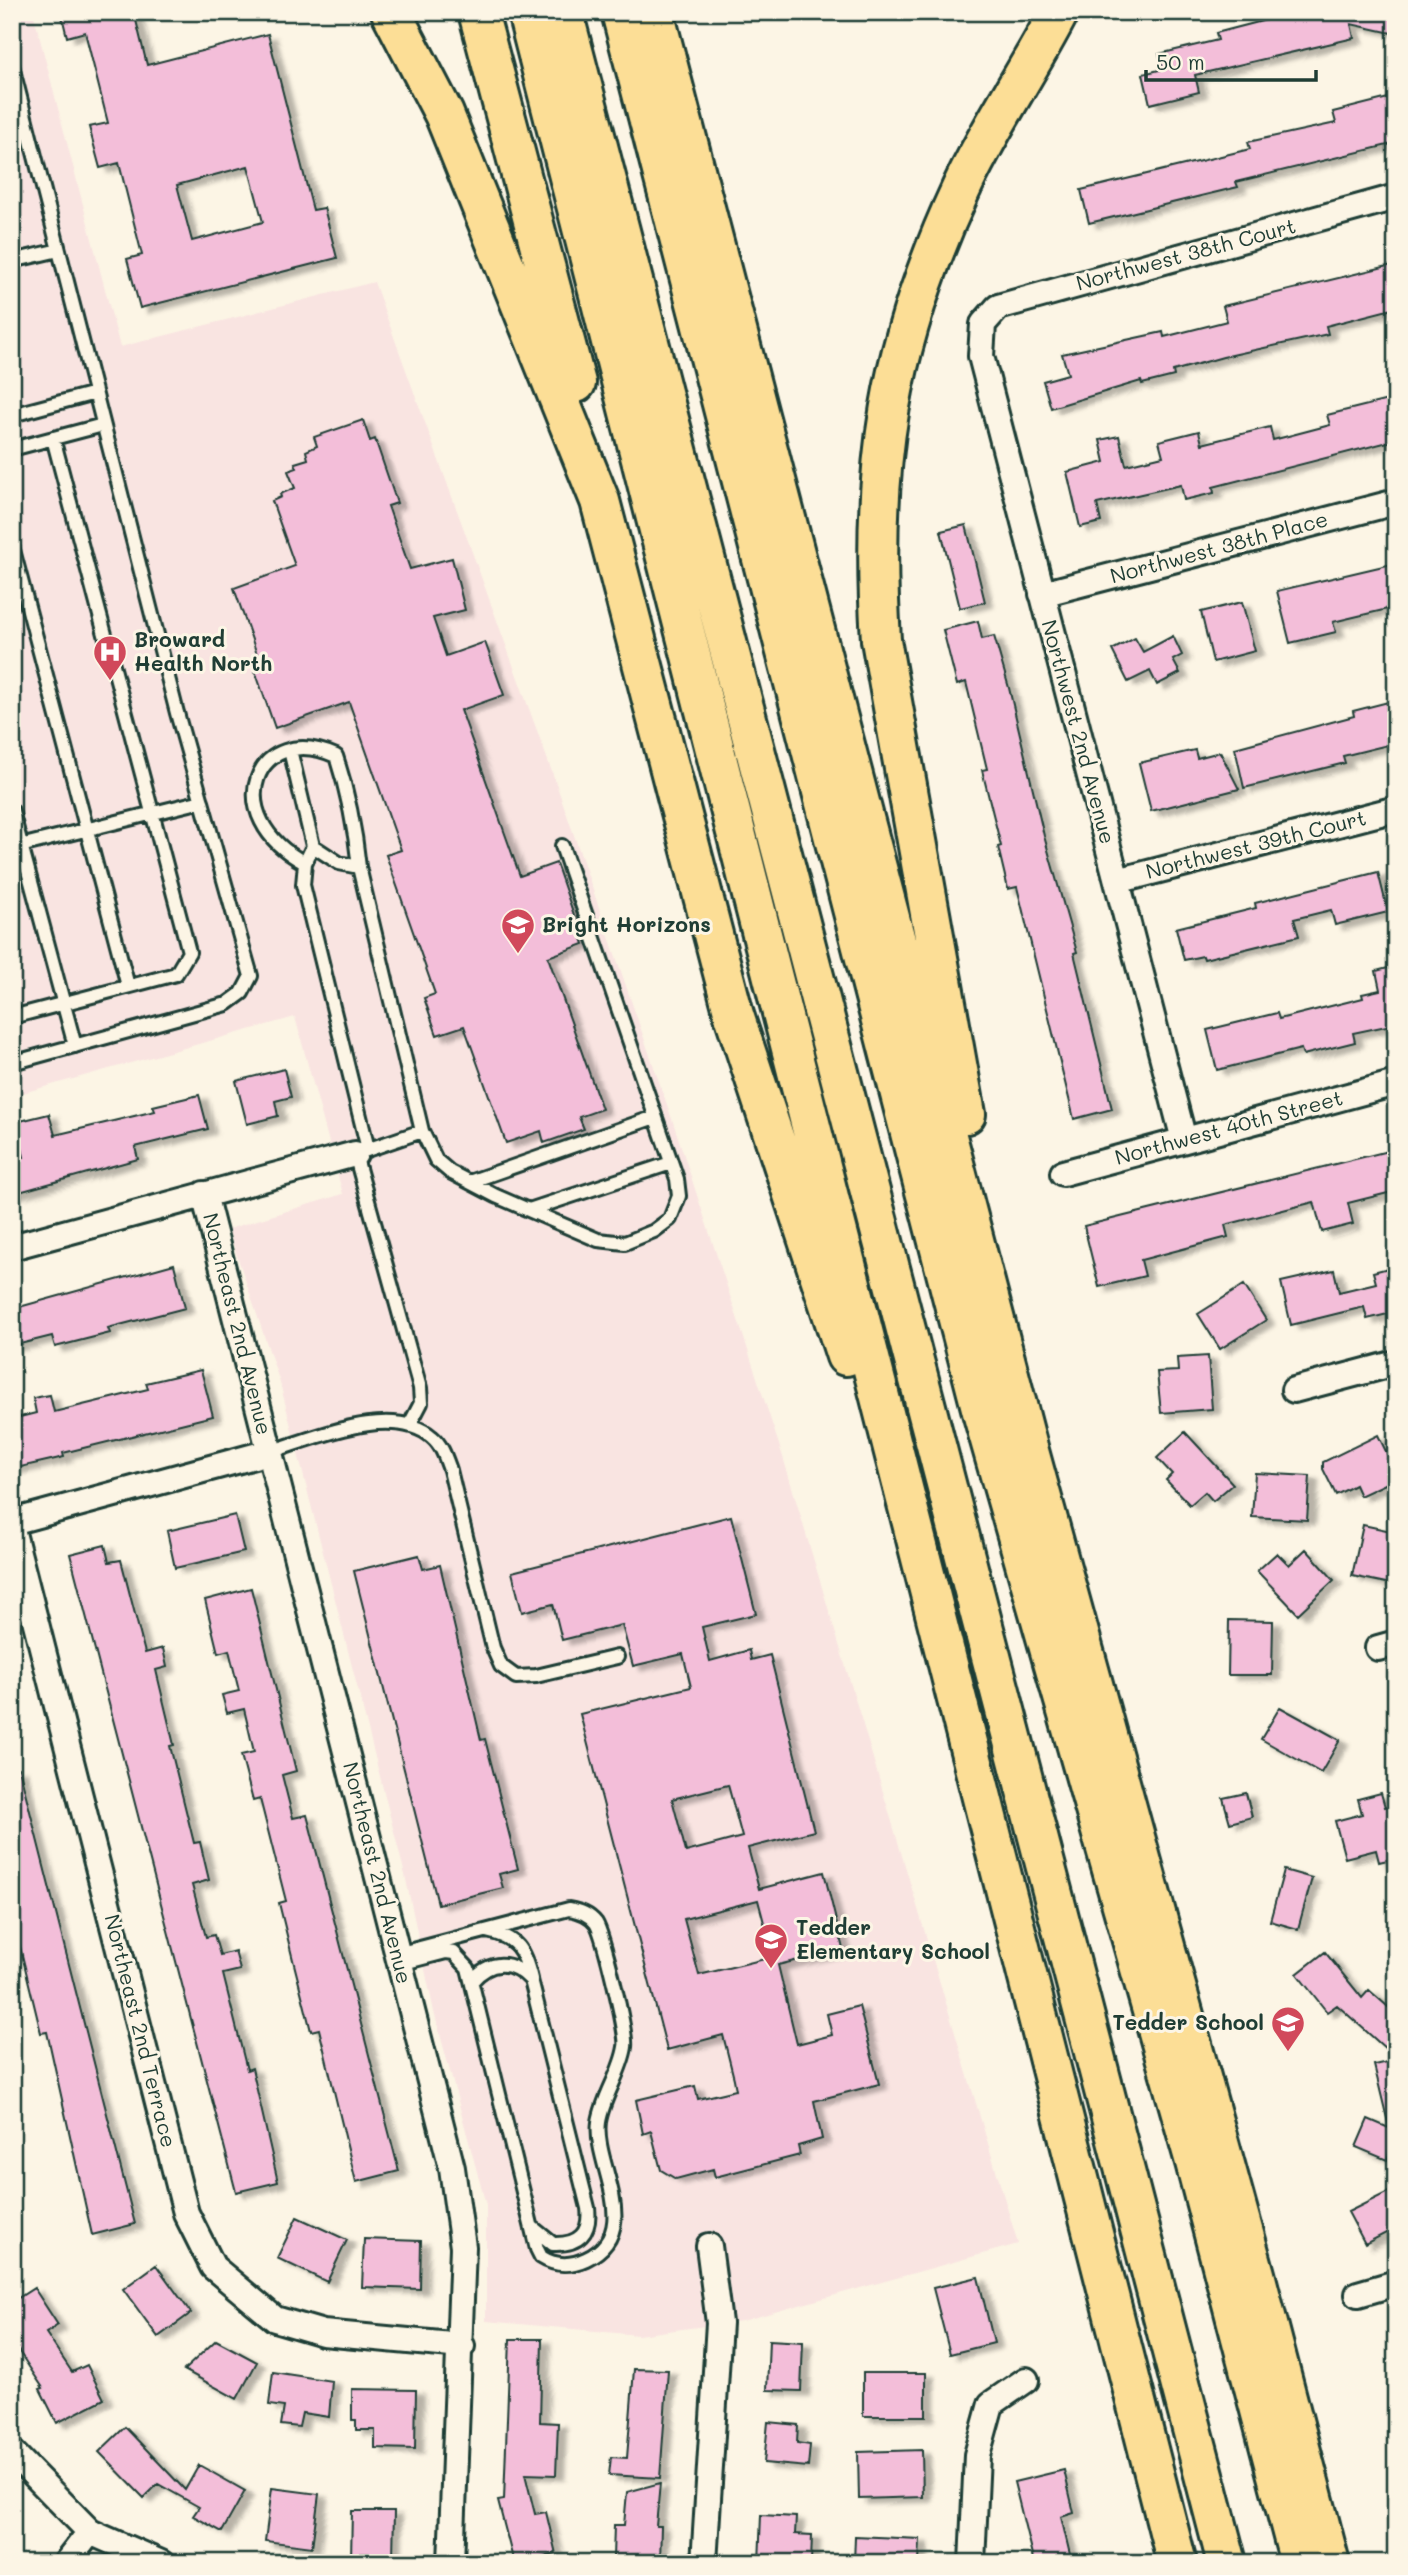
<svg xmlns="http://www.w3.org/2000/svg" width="1408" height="2575" font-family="Mali,sans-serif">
  <defs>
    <filter id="shadow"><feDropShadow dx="8" dy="4.5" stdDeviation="2" flood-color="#0004"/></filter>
  </defs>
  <rect width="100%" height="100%" fill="#fcf5e5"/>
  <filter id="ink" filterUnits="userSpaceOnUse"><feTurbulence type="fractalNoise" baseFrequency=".0143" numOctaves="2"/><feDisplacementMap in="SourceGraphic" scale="14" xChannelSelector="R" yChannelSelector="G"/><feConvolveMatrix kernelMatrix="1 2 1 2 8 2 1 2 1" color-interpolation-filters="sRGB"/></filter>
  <g filter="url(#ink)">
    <path fill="#f9e4e1" d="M12,12H33L120,347L374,282L556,783L674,1125L783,1457L1018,2244L742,2321L638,2335L486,2321V2205L434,2012L405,1875L280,1383L228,1229L343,1194L295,1017L12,1096Z"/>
    <path fill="#f3bed9" stroke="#1f3d34" stroke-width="2" fill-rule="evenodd" filter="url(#shadow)" d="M61,12H134L147,65L268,34L313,210L324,208L337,258L140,308L127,259L142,255L119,163L100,168L89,127L108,123L85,32L67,37ZM248,166L263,222L192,241L177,185Z
      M1297,12H1396V34L1351,24L1354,38L1195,75L1199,92L1150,104L1143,74L1163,69L1159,54L1218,40L1216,33Z
      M1396,96V143L1236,182L1238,187L1089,223L1081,190L1250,149L1248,142L1336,123L1333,112Z
      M1396,264V308L1326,326L1328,334L1223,357L1173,371L1174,376L1142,384L1141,381L1051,408L1043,381L1068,374L1062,354L1163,332L1164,337L1227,321L1223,306Z
      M1396,398V440L1213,487L1214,493L1184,500L1181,485L1097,504L1101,522L1080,527L1067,472L1105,462L1100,440L1119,436L1126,465L1163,456L1159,441L1199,431L1202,444L1270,427L1273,440L1330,425L1327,415Z
      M363,420L370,441L375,439L397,503L388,506L410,569L452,558L465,610L433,618L446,656L485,642L504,695L461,710L520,876L556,863L584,944L548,957L602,1109L579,1117L584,1129L544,1143L541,1131L506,1143L464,1026L437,1035L424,998L435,994L386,855L401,850L349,702L275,728L252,662L259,660L234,588L295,566L272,501L281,497L280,494L295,488L288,471L297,468L295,463L308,459L306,451L317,446L314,437Z
      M966,525L985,602L960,608L941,531Z
      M1396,563V607L1333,622L1336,632L1290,643L1277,591Z
      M1242,602L1255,651L1213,662L1201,612Z
      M978,621L982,639L994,636L1009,688L1044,836L1077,952L1074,953L1112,1109L1074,1119L1017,887L1008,889L998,847L1001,846L982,770L987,769L966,682L957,685L943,630Z
      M1173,636L1182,655L1173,660L1180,673L1157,685L1150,671L1128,682L1112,650L1135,638L1143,652Z
      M1396,700V743L1343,756L1345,763L1244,788L1235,748L1354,716L1353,711Z
      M1195,750L1197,758L1220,752L1239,789L1151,811L1139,763Z
      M1378,872L1388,912L1335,925L1331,910L1294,919L1299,936L1204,959L1203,956L1184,960L1176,928L1256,908L1255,903Z
      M1396,966V1024L1353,1033L1355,1042L1303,1055L1301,1049L1217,1070L1207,1030L1277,1013L1279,1019L1363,998L1362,994L1380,990L1376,971Z
      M284,1069L291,1097L275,1101L278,1116L247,1124L236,1081Z
      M199,1095L208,1129L135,1147L138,1159L12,1194V1160L24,1157L16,1122L49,1114L55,1135L155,1111L153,1106Z
      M1396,1149V1191L1348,1203L1353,1224L1322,1232L1314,1202L1225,1225L1228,1237L1141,1260L1145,1276L1099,1287L1084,1226Z
      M174,1264L185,1308L108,1328L110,1333L55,1347L52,1336L12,1346V1309Z
      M1396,1266V1312L1367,1319L1364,1307L1291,1325L1281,1282L1334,1270L1339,1292L1376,1283L1373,1272Z
      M1244,1285L1266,1320L1220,1349L1198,1314Z
      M1208,1356L1212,1409L1161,1413L1157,1372L1178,1371L1177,1358Z
      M201,1370L213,1416L63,1453L64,1457L12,1469V1419L36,1413L33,1398L50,1395L54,1412L148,1389L146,1383Z
      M1185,1432L1233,1484L1213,1501L1205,1492L1190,1505L1166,1480L1172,1474L1157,1458Z
      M1378,1435L1396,1472V1479L1360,1496L1355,1485L1336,1495L1323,1469V1462Z
      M1255,1473L1310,1476L1307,1520L1252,1517Z
      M235,1515L244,1552L175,1568L167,1531Z
      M731,1516L756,1614L702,1627L710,1661L749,1650L751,1660L770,1655L814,1831L748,1848L759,1889L824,1872L843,1949L778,1965L797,2044L832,2035L827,2014L859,2006L879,2084L814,2101L822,2139L798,2146L800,2155L715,2177L713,2169L676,2179L661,2170L651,2131L643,2134L636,2100L695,2086L698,2099L736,2090L734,2079L723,2035L667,2050L580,1714L691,1687L683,1654L633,1666L622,1625L562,1640L553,1604L522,1612L512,1572ZM728,1785L742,1837L686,1852L672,1799ZM758,1900L773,1957L699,1975L684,1919Z
      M1363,1525L1396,1532V1585L1352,1576Z
      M105,1545L109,1562L121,1560L145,1653L163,1648L167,1667L156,1670L174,1745L170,1746L194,1843L200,1842L209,1880L192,1885L206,1937L214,1935L220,1955L235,1951L240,1970L223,1974L247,2070L252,2068L278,2182L236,2192L70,1554Z
      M1306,1549L1334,1580L1298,1614L1257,1571L1277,1553L1289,1565Z
      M419,1555L423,1569L440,1565L481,1740L485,1739L518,1869L499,1874L503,1888L438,1904L354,1571Z
      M251,1588L296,1771L282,1775L293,1818L307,1815L399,2171L356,2182L319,2029L311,2031L293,1960L279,1903L286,1901L260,1799L253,1801L241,1755L254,1752L244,1709L227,1713L222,1695L239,1691L229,1650L218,1653L205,1600Z
      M1229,1620L1273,1621L1272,1675H1228Z
      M1280,1707L1340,1740L1321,1773L1261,1739Z
      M19,1768L135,2224L92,2235L47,2032L41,2033L12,1914V1769Z
      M1246,1793L1252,1817L1230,1823L1223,1798Z
      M1381,1793L1385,1807L1396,1804V1858L1379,1862L1376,1850L1345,1858L1335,1821L1362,1814L1358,1799Z
      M1284,1870L1312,1878L1298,1929L1270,1921Z
      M1325,1952L1362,1998L1369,1990L1396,2014V2058L1337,2005L1327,2012L1297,1974Z
      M1396,2060V2126L1389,2127L1374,2065Z
      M1368,2119L1396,2131L1387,2160L1356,2147Z
      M1396,2188V2228L1365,2244L1348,2212Z
      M297,2217L347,2240L327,2282L277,2258Z
      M364,2239L421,2241L420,2289L362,2287Z
      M156,2265L191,2313L158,2337L123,2289Z
      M978,2277L994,2343L950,2354L933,2288Z
      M34,2288L58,2325L46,2333L72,2372L87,2365L104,2399L57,2423L40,2389L43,2388L12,2341V2302Z
      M510,2339H542L540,2422L558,2423L556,2475L525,2474L535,2514L546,2512L556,2554L520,2563H514L498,2501L504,2500Z
      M216,2340L257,2362L237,2399L184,2370Z
      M769,2340L803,2342L801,2391L767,2390Z
      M634,2369L668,2370L660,2478L609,2475L611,2457L627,2458Z
      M273,2372L332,2381L329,2417L302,2413L299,2427L281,2425L284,2407L269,2405Z
      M863,2373H926V2416H863Z
      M352,2389L416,2390L415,2449L375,2448V2430H356V2420H352Z
      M768,2422L798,2425L797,2443L810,2445L808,2467L764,2463Z
      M125,2427L185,2490L199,2465L245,2491L222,2532L193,2516L199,2507L158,2484L144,2498L99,2452Z
      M922,2450L923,2497L859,2499L858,2452Z
      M1064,2470L1074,2513L1061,2517L1072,2563H1034L1014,2482Z
      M660,2483L656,2526H661L660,2563H626V2558H613L614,2525H624L627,2492Z
      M272,2488L319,2494L312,2547L265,2541Z
      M352,2511H394L393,2559H351Z
      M761,2515L796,2517L795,2534L812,2535L811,2563H759Z
      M855,2536L920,2539L919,2563H854Z"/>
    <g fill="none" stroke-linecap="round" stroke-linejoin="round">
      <g stroke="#1f3d34" stroke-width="18">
        <path id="lane" d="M12,66L177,713L251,976L242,993L227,1004L12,1063
          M12,261L59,250
          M12,415L95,393
          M12,449L103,425
          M12,546L128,986
          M290,750L313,846L305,863L303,885L368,1149
          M12,811L75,1046
          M313,846L339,863L359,867
          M12,848L202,801
          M305,863C217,816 256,720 336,756C348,793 355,828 359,867L422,1131L436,1160L450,1172L496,1196L598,1240L625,1243L654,1231L670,1219L679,1196L677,1179L562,846
          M12,1017L176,974L189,952L53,438
          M472,1181L655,1117
          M529,1210L671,1163
          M410,1424L421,1403L420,1388L355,1154L422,1131
          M269,1452C313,1439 392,1403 432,1437C442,1445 446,1459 450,1470L493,1648L501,1666L516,1677L536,1676L617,1657
          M487,1931C517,1937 524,1950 531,1979
          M397,1954L569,1909C580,1911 589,1914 596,1923C603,1934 628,2035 625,2047C621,2073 603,2096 599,2122C593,2164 645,2231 586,2259C571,2266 555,2266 541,2257L537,2249L468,1968L454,1953L446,1952L400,1964
          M472,1981C490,1960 511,1959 531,1980L588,2208C591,2233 579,2245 553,2244L532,2227"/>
      </g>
      <g stroke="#1f3d34" stroke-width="30">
        <path id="street" d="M1042,594L1396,502
          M1117,881L1396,809
          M1184,1140L981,356L983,324L998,307L1396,197
          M1063,1173L1396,1083
          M204,1194L452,2168L463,2247L451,2563
          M12,1247L355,1154
          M1294,1390L1396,1363
          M12,1522L269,1452
          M12,1529L186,2213L213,2267L275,2319L323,2333L462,2346
          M1378,1648L1396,1643
          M1358,2294L1396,2283
          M12,2452L90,2532
          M66,2563L90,2532L161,2563
          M704,2563L719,2323L709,2246
          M972,2563L977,2455L991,2404L1026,2380"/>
      </g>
      <g stroke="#1f3d34" stroke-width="44">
        <path id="highway" d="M391,12L444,114L600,501L734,1015L846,1356
          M478,12L576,383
          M527,12L1177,2563
          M563,12L1227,2563
          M621,12L982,1412L1195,2162L1300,2563
          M654,12L1029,1451L1255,2274L1330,2563
          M966,1114L881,640C870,469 888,346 961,189C989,128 1028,72 1059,12"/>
      </g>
      <use href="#lane" stroke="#fcf5e5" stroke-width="12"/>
      <use href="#street" stroke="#fcf5e5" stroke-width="24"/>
      <use href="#highway" stroke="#fcde96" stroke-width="38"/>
    </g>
  </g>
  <defs>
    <g id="hospital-pin" transform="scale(1.75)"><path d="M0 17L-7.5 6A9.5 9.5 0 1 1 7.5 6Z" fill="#d1495b" stroke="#fcf5e5"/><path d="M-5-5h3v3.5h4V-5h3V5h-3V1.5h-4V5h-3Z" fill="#fff"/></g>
    <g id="school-pin" transform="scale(1.75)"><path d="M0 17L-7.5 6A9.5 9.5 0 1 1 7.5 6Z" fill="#d1495b" stroke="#fcf5e5"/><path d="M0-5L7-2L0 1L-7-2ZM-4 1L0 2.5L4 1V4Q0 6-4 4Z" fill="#fff"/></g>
  </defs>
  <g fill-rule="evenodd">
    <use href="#hospital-pin" x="110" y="652"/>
    <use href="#school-pin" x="518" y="925"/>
    <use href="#school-pin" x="771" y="1940"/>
    <use href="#school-pin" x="1288" y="2023"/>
  </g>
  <g text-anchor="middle" stroke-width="6" stroke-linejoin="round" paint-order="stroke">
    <g font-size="21" fill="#1f3d34" stroke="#fcf5e5">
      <text transform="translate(1186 255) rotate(-15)" y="7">Northwest 38th Court</text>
      <text transform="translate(1219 548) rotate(-15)" y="7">Northwest 38th Place</text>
      <text transform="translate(1078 732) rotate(75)" y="7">Northwest 2nd Avenue</text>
      <text transform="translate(1256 845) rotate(-14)" y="7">Northwest 39th Court</text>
      <text transform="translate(1229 1128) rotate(-15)" y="7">Northwest 40th Street</text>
      <text transform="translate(237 1324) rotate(76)" y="7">Northeast 2nd Avenue</text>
      <text transform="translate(377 1873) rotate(76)" y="7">Northeast 2nd Avenue</text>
      <text transform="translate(140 2031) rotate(76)" y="7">Northeast 2nd Terrace</text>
    </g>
    <g font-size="21" font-weight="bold" fill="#1f3d34" stroke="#fcf5e5" text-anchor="start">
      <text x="134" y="647">Broward<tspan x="134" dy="24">Health North</tspan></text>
      <text x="542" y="932">Bright Horizons</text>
      <text x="796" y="1935">Tedder<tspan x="796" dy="24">Elementary School</tspan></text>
      <text x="1264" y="2030" text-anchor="end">Tedder School</text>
    </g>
  </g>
  <rect width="1408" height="2575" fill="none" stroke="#fcf5e5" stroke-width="42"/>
  <rect x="21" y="21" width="1366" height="2533" fill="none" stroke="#1f3d34" stroke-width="2.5" filter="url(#ink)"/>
  <path d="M1146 70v10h170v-10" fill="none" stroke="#1f3d34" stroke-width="3.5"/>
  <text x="1156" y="70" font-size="21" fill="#1f3d34" stroke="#fcf5e5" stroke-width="5" paint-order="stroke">50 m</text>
</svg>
